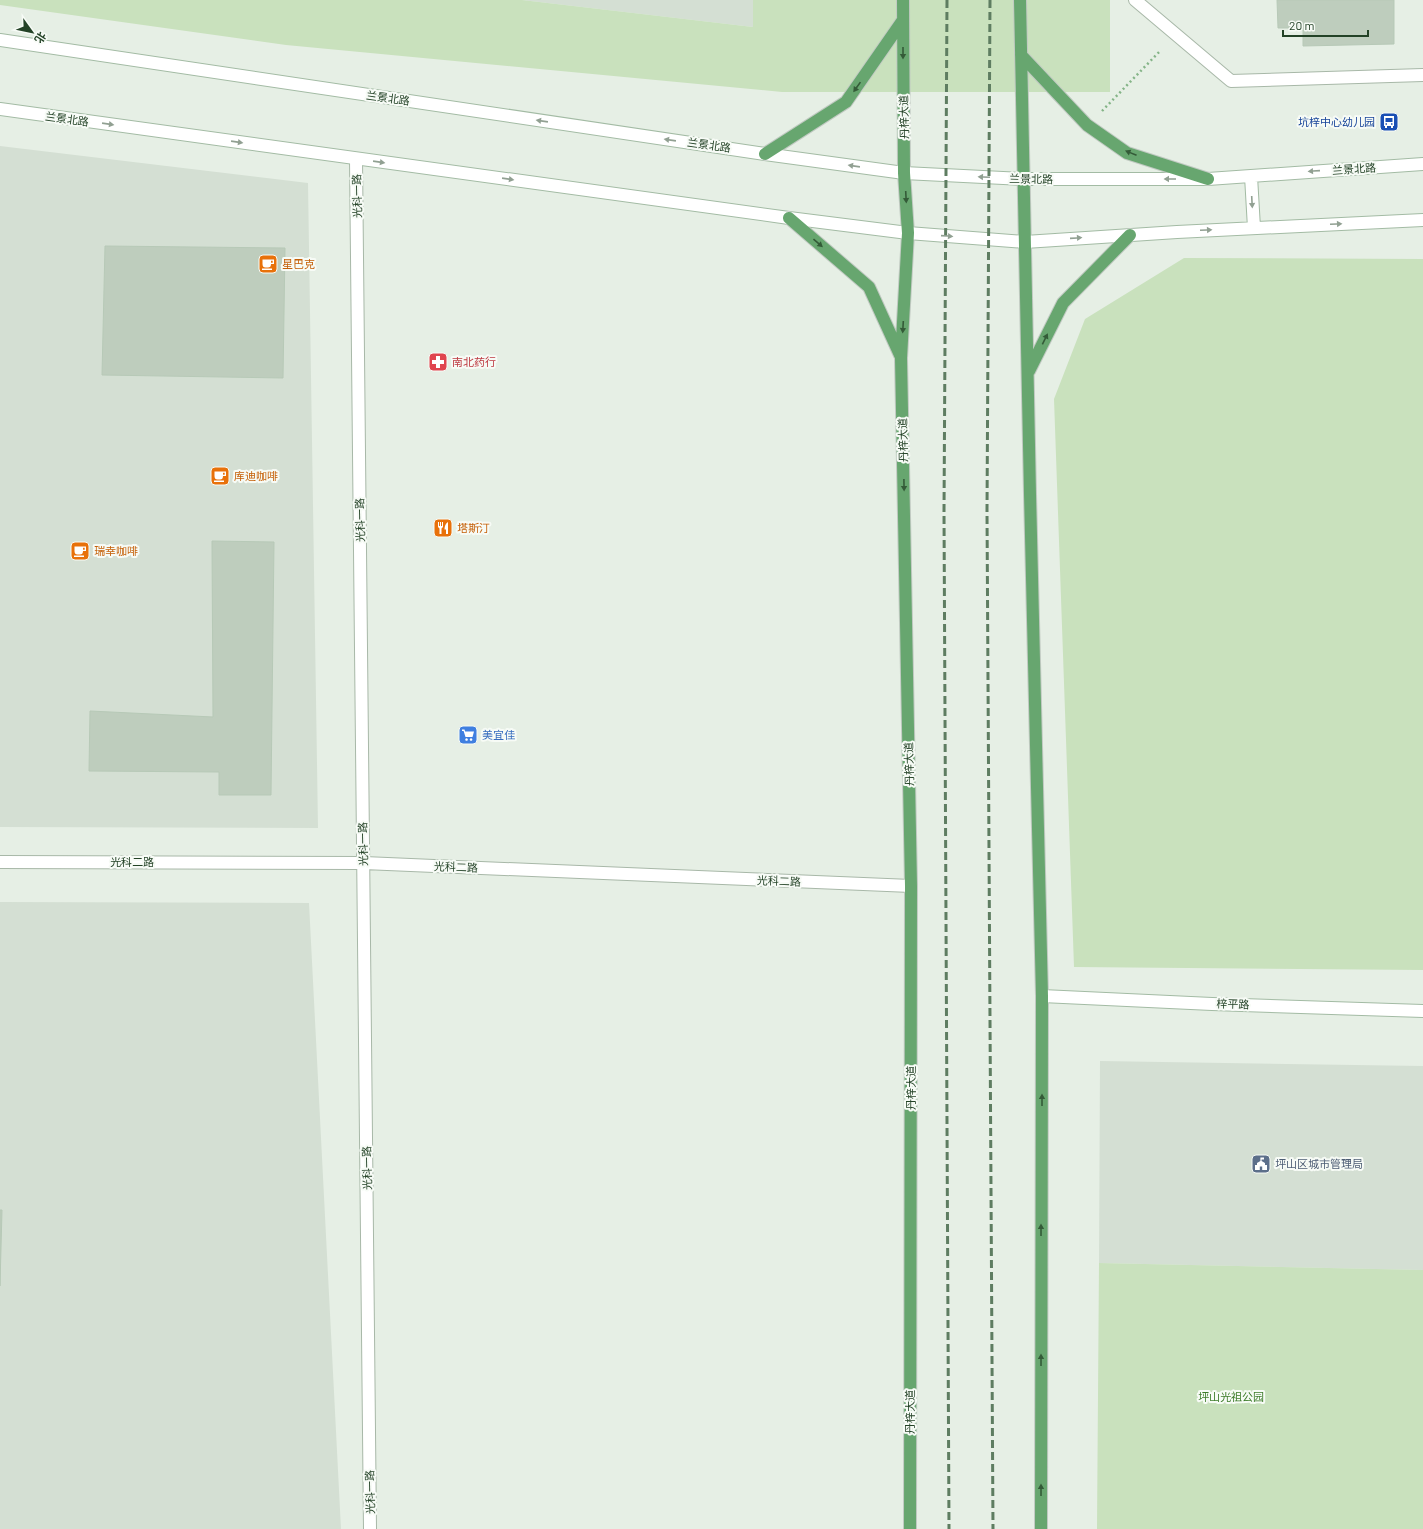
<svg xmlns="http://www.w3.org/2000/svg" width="1423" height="1529" font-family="Barlow,'Noto Sans SC',sans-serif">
  <rect width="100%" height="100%" fill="#e6efe5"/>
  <path fill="#d4dfd3" d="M522,0H753V27Z
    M0,146L308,183L318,828L0,827Z
    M0,902L309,903L341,1529H0Z
    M1100,1061L1423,1066V1270L1099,1263Z"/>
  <path fill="#c9e1bd" d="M0,0H522L753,27V0H1110V92H782L286,45L0,5Z
    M1184,258L1423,259V970L1074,967L1054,399L1085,319Z
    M1099,1263L1423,1270V1529H1097Z"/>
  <path fill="#becdbd" stroke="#b7c9b7" d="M1277,0H1394V44L1303,46V28H1278Z
    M105,246L285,248L283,378L102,375Z
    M212,541L274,542L271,795H219V772L89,771L90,711L213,717Z
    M0,1210H2L0,1286Z"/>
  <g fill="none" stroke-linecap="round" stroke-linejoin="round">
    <g stroke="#a8b8a8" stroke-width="14">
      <path id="street" d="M1135,0L1231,81L1423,75
        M356,159L370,1529
        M0,862L364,863L911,886"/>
    </g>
    <g stroke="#a3bba4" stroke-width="14">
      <path id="secondary" d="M0,40L765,154L904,173L1023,179H1208L1423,164
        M0,109L789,218L908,233L1025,242L1177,232L1423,220
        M1251,176L1254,228
        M1042,996L1212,1004L1423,1011"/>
    </g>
    <g stroke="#c1cac2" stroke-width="14">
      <path id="primary" d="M903,0L904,173L908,233L901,358L911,886L910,1529
        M1020,0L1030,494L1042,996L1041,1529
        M1021,55L1087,125L1127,153L1208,179
        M765,154L846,102L903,20
        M789,218L869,287L900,355
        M1029,371L1063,303L1130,235"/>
    </g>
    <path stroke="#84b487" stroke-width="2.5" stroke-dasharray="2 3" stroke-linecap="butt" d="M1102,111L1161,50"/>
    <use href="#street" stroke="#fff" stroke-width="12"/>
    <use href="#secondary" stroke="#fff" stroke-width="12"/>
    <use href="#primary" stroke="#67a66f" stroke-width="12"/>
    <path stroke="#5e7d61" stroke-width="3" stroke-dasharray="8 4" stroke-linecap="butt" d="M947,0L944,512L949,1529
      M990,0L987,511L993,1529"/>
  </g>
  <defs><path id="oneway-solid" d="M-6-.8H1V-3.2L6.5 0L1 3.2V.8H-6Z"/></defs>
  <g fill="#345b38">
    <use href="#oneway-solid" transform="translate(903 53) rotate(90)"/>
    <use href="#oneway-solid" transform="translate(857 87) rotate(125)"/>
    <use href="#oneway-solid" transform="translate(1131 153) rotate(-158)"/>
    <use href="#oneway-solid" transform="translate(906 197) rotate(87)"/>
    <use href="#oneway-solid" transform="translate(818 243) rotate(41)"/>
    <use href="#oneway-solid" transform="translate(903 327) rotate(93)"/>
    <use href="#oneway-solid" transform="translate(1045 339) rotate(-64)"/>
    <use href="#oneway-solid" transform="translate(904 485) rotate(89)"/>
    <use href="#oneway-solid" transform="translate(1042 1100) rotate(-90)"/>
    <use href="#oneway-solid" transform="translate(1041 1230) rotate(-90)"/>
    <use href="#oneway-solid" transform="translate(1041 1360) rotate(-90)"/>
    <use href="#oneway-solid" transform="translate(1041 1490) rotate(-90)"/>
  </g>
  <g fill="#91a092">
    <use href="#oneway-solid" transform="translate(542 121) rotate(-172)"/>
    <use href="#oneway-solid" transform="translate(108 124) rotate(8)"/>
    <use href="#oneway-solid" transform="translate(670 140) rotate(-172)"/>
    <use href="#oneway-solid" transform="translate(237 142) rotate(8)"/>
    <use href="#oneway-solid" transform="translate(379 162) rotate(8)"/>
    <use href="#oneway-solid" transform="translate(854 166) rotate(-172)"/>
    <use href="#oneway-solid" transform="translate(1314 171) rotate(176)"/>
    <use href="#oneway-solid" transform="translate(984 177) rotate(-177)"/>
    <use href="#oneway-solid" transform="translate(508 179) rotate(8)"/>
    <use href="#oneway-solid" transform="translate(1170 179) rotate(180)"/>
    <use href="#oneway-solid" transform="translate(1252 202) rotate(87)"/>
    <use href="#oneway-solid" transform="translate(1336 224) rotate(-3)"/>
    <use href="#oneway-solid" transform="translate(1206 230) rotate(-3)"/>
    <use href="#oneway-solid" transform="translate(947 236) rotate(4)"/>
    <use href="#oneway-solid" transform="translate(1076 238) rotate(-4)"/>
  </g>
  <defs>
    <g id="bus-square" transform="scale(1)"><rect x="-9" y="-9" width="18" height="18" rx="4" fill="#1a4fb4" stroke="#f7fbf6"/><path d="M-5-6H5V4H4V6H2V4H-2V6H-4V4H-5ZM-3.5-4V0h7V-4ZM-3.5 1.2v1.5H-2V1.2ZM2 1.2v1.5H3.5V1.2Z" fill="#fff"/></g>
    <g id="cafe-square" transform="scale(1)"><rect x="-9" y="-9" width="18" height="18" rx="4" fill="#e8710a" stroke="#f7fbf6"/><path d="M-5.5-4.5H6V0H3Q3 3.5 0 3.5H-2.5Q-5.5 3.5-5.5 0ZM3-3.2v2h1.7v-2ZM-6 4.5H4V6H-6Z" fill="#fff"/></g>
    <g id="pharmacy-square" transform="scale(1)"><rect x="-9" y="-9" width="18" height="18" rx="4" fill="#e0444e" stroke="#f7fbf6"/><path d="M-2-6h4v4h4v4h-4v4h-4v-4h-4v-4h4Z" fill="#fff"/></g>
    <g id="restaurant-square" transform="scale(1)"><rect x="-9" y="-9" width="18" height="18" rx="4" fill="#e8710a" stroke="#f7fbf6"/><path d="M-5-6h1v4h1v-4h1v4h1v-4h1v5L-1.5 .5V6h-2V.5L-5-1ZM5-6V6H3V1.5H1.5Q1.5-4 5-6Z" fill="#fff"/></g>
    <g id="supermarket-square" transform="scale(1)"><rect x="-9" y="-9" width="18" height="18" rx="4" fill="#3f7fe0" stroke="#f7fbf6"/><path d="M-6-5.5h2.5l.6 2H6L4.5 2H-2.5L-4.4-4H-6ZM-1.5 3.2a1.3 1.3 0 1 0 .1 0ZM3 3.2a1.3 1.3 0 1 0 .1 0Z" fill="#fff"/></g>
    <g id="civic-square" transform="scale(1)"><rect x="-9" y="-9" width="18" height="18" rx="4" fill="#5c6f8a" stroke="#f7fbf6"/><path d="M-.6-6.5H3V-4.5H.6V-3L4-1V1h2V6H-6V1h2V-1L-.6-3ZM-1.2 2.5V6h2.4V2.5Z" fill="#fff"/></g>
  </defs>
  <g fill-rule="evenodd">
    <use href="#bus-square" x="1389" y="122"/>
    <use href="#cafe-square" x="268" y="264"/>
    <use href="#pharmacy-square" x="438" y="362"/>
    <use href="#cafe-square" x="220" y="476"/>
    <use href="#restaurant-square" x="443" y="528"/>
    <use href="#cafe-square" x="80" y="551"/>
    <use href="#supermarket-square" x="468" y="735"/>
    <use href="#civic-square" x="1261" y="1164"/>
  </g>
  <g text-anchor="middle" stroke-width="4" stroke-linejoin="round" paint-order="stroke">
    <g font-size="11" fill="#234226" stroke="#f7fbf6">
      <text transform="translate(388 98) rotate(8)" y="4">兰景北路</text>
      <text transform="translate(904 117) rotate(-91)" y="4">丹梓大道</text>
      <text transform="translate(67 119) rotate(8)" y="4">兰景北路</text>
      <text transform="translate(709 145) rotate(8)" y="4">兰景北路</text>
      <text transform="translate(1354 169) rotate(-4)" y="4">兰景北路</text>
      <text transform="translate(1031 179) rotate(1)" y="4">兰景北路</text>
      <text transform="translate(357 196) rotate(-91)" y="4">光科一路</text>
      <text transform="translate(903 440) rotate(-91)" y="4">丹梓大道</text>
      <text transform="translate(360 520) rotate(-91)" y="4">光科一路</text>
      <text transform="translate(909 764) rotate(-91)" y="4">丹梓大道</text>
      <text transform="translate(363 844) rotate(-91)" y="4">光科一路</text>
      <text x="132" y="866">光科二路</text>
      <text transform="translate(456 867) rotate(2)" y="4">光科二路</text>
      <text transform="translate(779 881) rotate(2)" y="4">光科二路</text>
      <text transform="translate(1233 1004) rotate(2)" y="4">梓平路</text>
      <text transform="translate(911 1088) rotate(-90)" y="4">丹梓大道</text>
      <text transform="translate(367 1168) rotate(-91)" y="4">光科一路</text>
      <text transform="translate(910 1412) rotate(-90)" y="4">丹梓大道</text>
      <text transform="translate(370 1492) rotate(-91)" y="4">光科一路</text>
    </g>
    <g font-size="11" fill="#164399" stroke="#f7fbf6" text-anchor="end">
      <text x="1375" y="126">坑梓中心幼儿园</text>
    </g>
    <g font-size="11" fill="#c56008" stroke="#f7fbf6" text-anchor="start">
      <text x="282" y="268">星巴克</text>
      <text x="234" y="480">库迪咖啡</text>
      <text x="457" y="532">塔斯汀</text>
      <text x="94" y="555">瑞幸咖啡</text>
    </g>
    <g font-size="11" fill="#be3a42" stroke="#f7fbf6" text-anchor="start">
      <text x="452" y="366">南北药行</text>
    </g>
    <g font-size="11" fill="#366cbe" stroke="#f7fbf6" text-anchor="start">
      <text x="482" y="739">美宜佳</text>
    </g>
    <g font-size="11" fill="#4e5e75" stroke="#f7fbf6" text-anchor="start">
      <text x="1275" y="1168">坪山区城市管理局</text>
    </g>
    <g font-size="11" fill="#3d7c2a" stroke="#f7fbf6">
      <text x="1231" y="1401">坪山光祖公园</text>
    </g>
  </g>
  <g transform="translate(32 32) rotate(123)" stroke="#f7fbf6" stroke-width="3" paint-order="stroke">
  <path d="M0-3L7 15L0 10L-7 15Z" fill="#234226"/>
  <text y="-6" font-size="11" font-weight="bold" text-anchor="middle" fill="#234226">北</text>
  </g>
  <path d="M1283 30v6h85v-6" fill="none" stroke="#234226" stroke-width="2"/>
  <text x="1289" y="30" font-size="12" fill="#234226" stroke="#f7fbf6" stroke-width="3" paint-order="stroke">20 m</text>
</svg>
